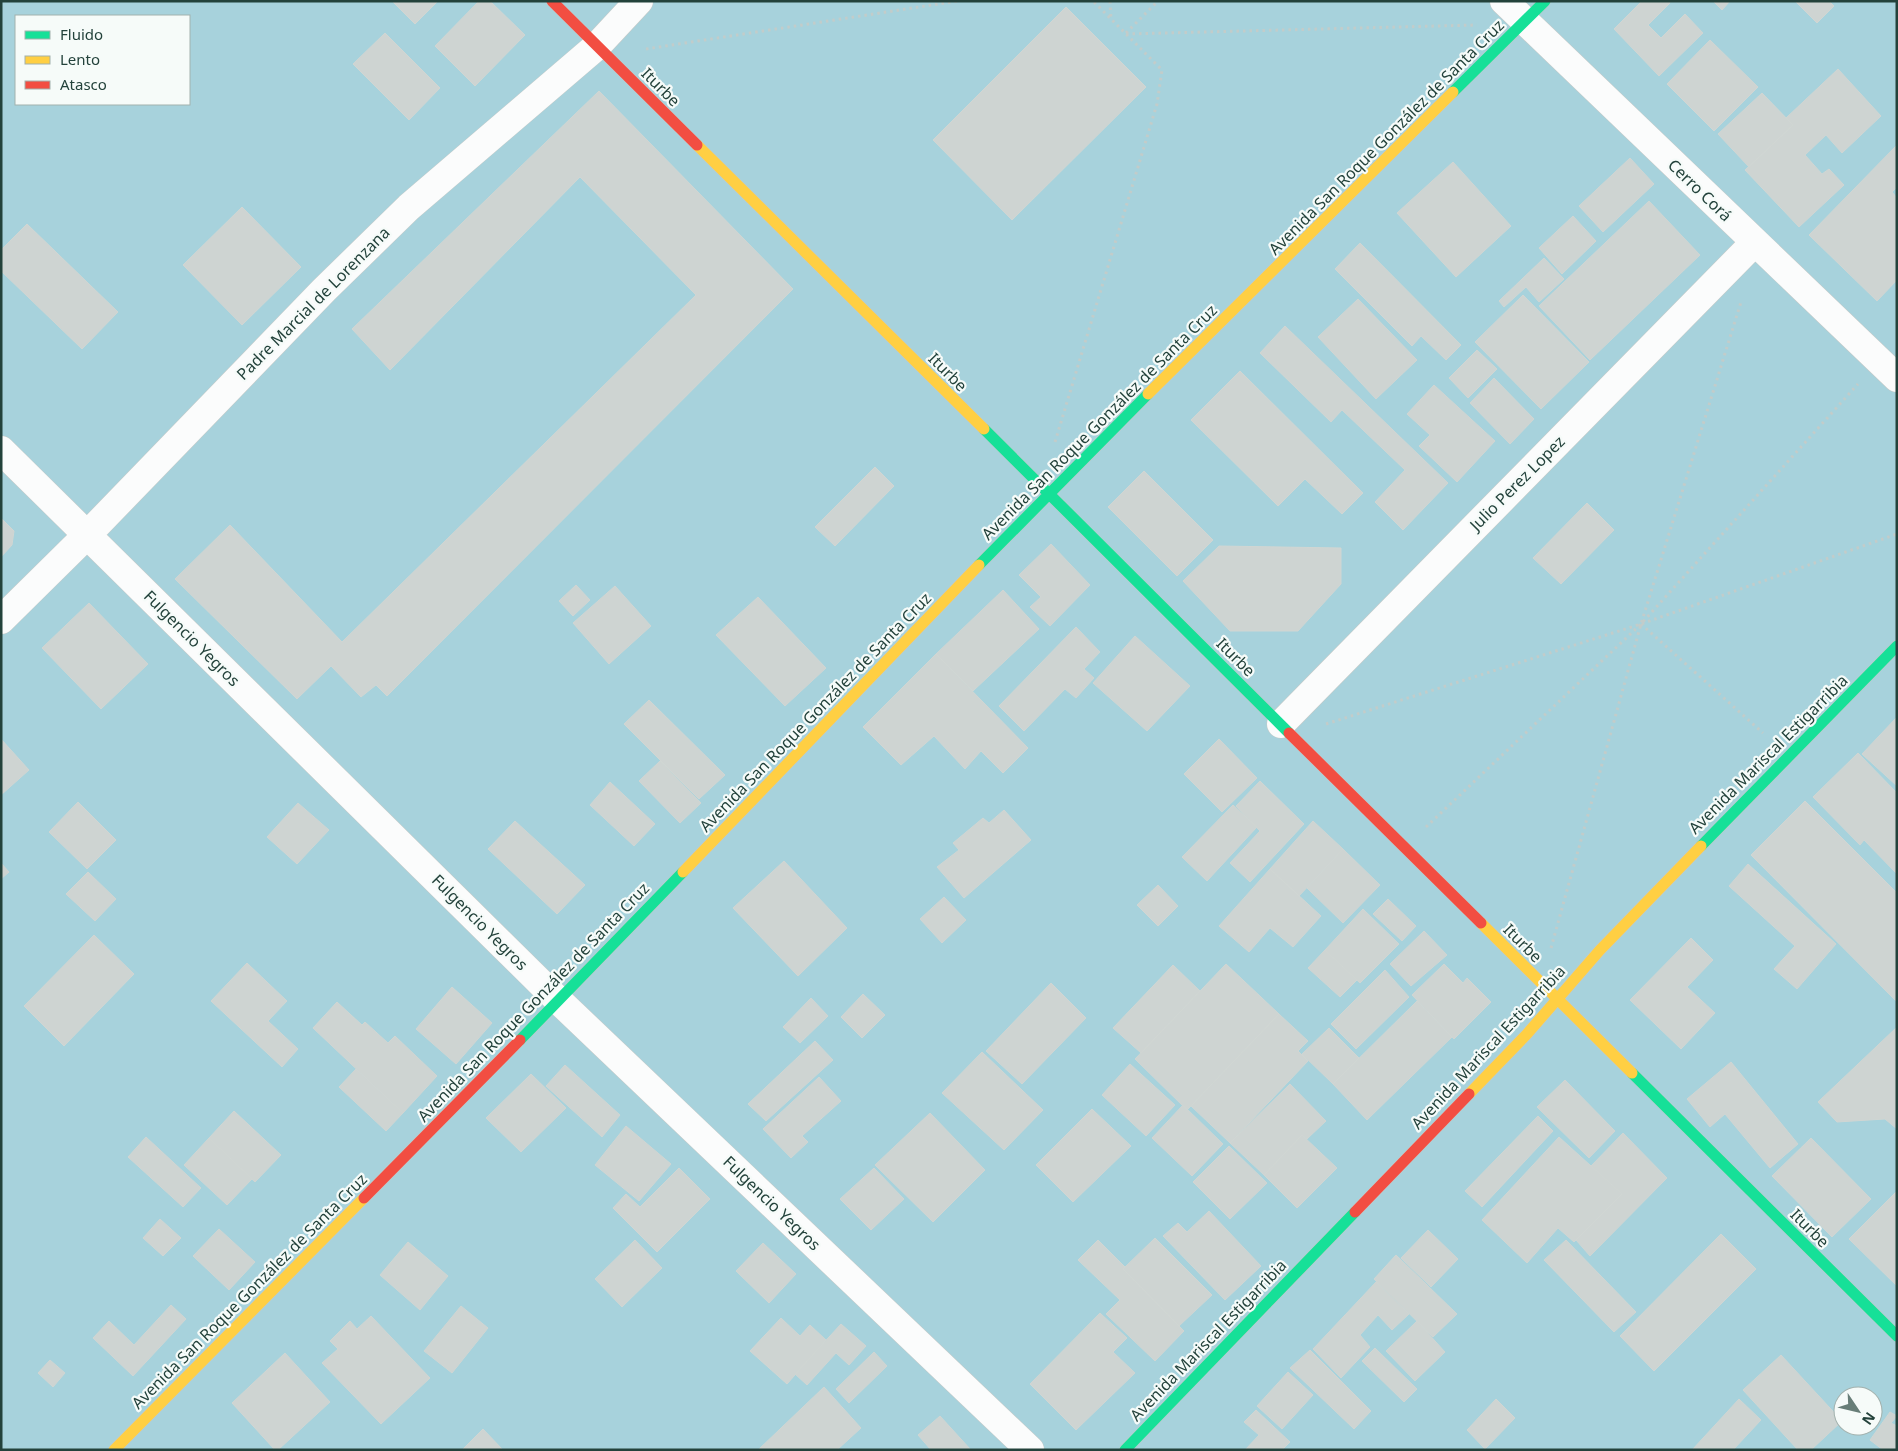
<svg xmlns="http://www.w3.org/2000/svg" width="1898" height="1451" font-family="'Noto Sans',sans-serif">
  <rect width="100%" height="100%" fill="#e7edea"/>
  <path fill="#a7d2dc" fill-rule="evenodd" d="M1,1H1897V1450H1ZM16,16H189V104H16ZM1843,1396H1873V1426H1843Z"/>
  <path fill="#ced4d2" stroke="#d0d6d3" d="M392,1H438L415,24Z
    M479,1H490L525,35L475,86L435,46Z
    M1642,1H1669L1670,3L1648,25L1661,38L1685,14L1703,33L1659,76L1614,29Z
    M1713,1H1730L1722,10Z
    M1795,1H1829L1834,6L1817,23Z
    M1066,7L1146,87L1012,220L933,140Z
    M385,33L440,88L409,120L353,64Z
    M1710,40L1758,87L1714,131L1667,84Z
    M1838,69L1881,116L1842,153L1826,135L1805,155L1822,174L1829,169L1844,185L1799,227L1745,170L1793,125L1786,118Z
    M599,91L793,289L387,696L376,685L361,697L331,666L297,699L175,579L230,525L342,642L696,295L580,177L390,370L352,329Z
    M1762,93L1793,125L1749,167L1718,134Z
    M1896,146L1897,187L1892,192L1897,198V280L1877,301L1809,235Z
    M1630,158L1654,184L1603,232L1579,206Z
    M1453,162L1511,226L1456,277L1397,213Z
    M1649,201L1700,255L1590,360L1539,306Z
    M242,207L301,267L242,325L183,265Z
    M1573,216L1596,241L1562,274L1539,248Z
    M27,224L118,312L82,349L1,271V250Z
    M1360,243L1461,345L1446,360L1421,336L1412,346L1335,269Z
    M1544,258L1564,279L1539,302L1526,287L1504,307L1499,301Z
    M1523,295L1589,362L1541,409L1475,342Z
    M1358,299L1417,360L1376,399L1318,337Z
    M1285,326L1448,483L1403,530L1375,502L1405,470L1342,410L1331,422L1260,353Z
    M1477,350L1497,369L1468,398L1449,378Z
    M1240,371L1363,493L1342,514L1305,479L1278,506L1191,420Z
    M1494,378L1534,419L1510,444L1470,403Z
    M1434,385L1495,441L1457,482L1419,446L1430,435L1407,414Z
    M875,467L894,486L835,546L815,527Z
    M1144,471L1213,540L1177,576L1108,507Z
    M1587,503L1614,530L1561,584L1533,558Z
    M1,518L14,531L12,545L1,557Z
    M1051,544L1090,585L1050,626L1030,607L1041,597L1019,575Z
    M1219,546L1341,548V584L1298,631H1230L1183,581Z
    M576,585L590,600L573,616L559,601Z
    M615,586L651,626L609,664L573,623Z
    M1003,590L1039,629L973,691L936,654Z
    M758,597L826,668L785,706L716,635Z
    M89,603L148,664L101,709L42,648Z
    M1076,627L1100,652L1084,669L1094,678L1076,698L1065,689L1024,731L999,706Z
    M1135,636L1190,686L1147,731L1093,683Z
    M936,654L1028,748L1003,773L981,751L965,769L934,736L901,765L863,727Z
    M649,700L725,775L699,799L624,724Z
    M1897,717V786L1862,754Z
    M1,739L29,770L1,795Z
    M1219,739L1257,778L1222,812L1184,774Z
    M1858,753L1897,793V874L1864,840L1860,845L1813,797Z
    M660,761L701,803L680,823L639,781Z
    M1260,781L1304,824L1250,882L1230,863L1260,831L1236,806Z
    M610,782L655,824L634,846L590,805Z
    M1805,801L1897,893V1002L1751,855Z
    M78,802L116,840L87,869L49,832Z
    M298,803L329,830L297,864L267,837Z
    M1233,805L1257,827L1207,881L1182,857Z
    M1004,810L1031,840L964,898L937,867L959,850L953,843L983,818L989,823Z
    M515,821L585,885L557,914L488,849Z
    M1313,821L1343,849L1299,896L1270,869Z
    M1343,849L1380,885L1343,923L1307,888Z
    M784,861L847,928L798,976L733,908Z
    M1,863L9,872L1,879Z
    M1748,864L1836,944L1797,989L1774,969L1795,946L1729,886Z
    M1270,869L1321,916L1293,947L1270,928L1249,952L1219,926Z
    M88,872L116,899L95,921L66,894Z
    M1158,885L1178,906L1158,926L1137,905Z
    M944,897L966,920L942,943L920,919Z
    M1388,899L1416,926L1402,941L1373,914Z
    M1363,909L1399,944L1360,983L1325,950Z
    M1424,931L1447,955L1411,986L1390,964Z
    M94,935L134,974L64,1046L24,1006Z
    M1691,938L1713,960L1687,987L1715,1013L1681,1049L1630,1000Z
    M1325,950L1357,980L1340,997L1308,968Z
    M247,963L287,1001L268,1021L298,1049L282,1067L211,1001Z
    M1226,964L1279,1014L1187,1110L1135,1059Z
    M1444,964L1463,983L1467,978L1491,1002L1454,1039L1412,995Z
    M1173,965L1200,991L1141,1053L1113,1028Z
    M1385,970L1409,997L1356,1049L1331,1024Z
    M1051,983L1086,1018L1022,1084L986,1051Z
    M452,987L492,1023L456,1064L416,1029Z
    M863,994L885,1015L862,1038L841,1017Z
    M811,998L828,1016L800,1043L783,1027Z
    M1417,1001L1452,1037L1367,1120L1333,1084Z
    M337,1002L362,1025L365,1022L388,1043L395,1036L437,1076L403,1113L313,1028Z
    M1279,1014L1308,1041L1298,1051L1308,1061L1230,1143L1191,1106Z
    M1897,1027V1129L1885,1119L1837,1122L1818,1102Z
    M1329,1028L1359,1058L1333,1084L1302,1054Z
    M815,1041L833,1060L766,1121L748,1104Z
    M982,1052L1043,1110L1004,1150L942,1093Z
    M1731,1062L1798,1144L1770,1168L1725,1114L1710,1127L1687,1099Z
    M1130,1064L1175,1105L1146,1136L1102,1095Z
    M565,1065L620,1115L602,1137L546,1086Z
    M356,1069L403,1113L386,1131L339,1087Z
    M531,1074L566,1108L521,1152L486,1118Z
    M819,1077L841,1101L802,1136L808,1142L791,1158L763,1129Z
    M1565,1080L1615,1131L1589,1158L1537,1107Z
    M1290,1084L1326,1121L1307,1139L1302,1135L1264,1175L1230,1143Z
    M1183,1105L1223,1144L1192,1176L1152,1138Z
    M1092,1109L1131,1146L1073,1202L1036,1165Z
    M234,1111L281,1155L255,1182L209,1138Z
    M930,1113L985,1170L933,1222L875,1165Z
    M1538,1116L1553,1131L1482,1207L1465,1191Z
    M626,1126L671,1164L639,1201L595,1165Z
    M1623,1133L1667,1178L1590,1256L1576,1240L1622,1194L1591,1166Z
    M1302,1135L1337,1168L1297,1208L1264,1175Z
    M146,1137L201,1188L183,1207L128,1157Z
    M1559,1137L1622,1194L1574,1242L1558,1228L1527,1263L1482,1220Z
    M209,1138L252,1179L227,1205L184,1165Z
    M1811,1138L1871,1199L1832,1237L1772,1176Z
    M1229,1146L1267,1183L1230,1219L1193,1182Z
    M679,1168L710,1199L657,1252L613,1208L626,1194L640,1207Z
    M874,1168L904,1199L871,1230L840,1199Z
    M1897,1191V1286L1849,1239Z
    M1209,1211L1261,1266L1225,1300L1163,1236L1178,1223L1187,1232Z
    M160,1219L181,1238L163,1256L143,1238Z
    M219,1229L255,1262L229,1290L193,1256Z
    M1428,1230L1458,1259L1431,1287L1401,1258Z
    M1721,1234L1756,1269L1654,1371L1620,1336Z
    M1155,1238L1212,1295L1179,1326L1123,1269Z
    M635,1240L662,1268L622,1307L595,1279Z
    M1098,1240L1125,1267L1123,1269L1184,1331L1155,1361L1106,1314L1120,1300L1078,1260Z
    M1566,1240L1636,1312L1614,1332L1544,1260Z
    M408,1242L448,1276L420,1310L380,1275Z
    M763,1243L796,1274L769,1303L736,1271Z
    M1396,1255L1457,1314L1433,1337L1374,1279Z
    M1376,1282L1409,1314L1392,1330L1378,1315L1360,1335L1370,1347L1341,1378L1313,1349Z
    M171,1305L186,1319L133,1376L93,1338L109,1321L134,1345Z
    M461,1306L488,1328L452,1373L424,1351Z
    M1100,1313L1127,1338L1113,1352L1135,1373L1076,1430L1030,1384Z
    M371,1316L430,1378L381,1424L322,1363L338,1349L330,1341L350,1321L357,1329Z
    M781,1318L800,1336L810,1325L826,1340L787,1384L750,1351Z
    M1417,1321L1445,1352L1415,1381L1386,1351Z
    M841,1324L866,1346L849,1365L836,1353L807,1385L795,1374Z
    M1375,1348L1417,1389L1404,1402L1362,1361Z
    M1310,1350L1371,1411L1354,1429L1290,1368Z
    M874,1352L887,1366L849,1403L836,1389Z
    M285,1353L330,1402L278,1450H275L232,1403Z
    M1781,1355L1842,1421L1811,1450H1798L1743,1390Z
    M50,1360L65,1373L53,1387L38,1373Z
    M1288,1372L1313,1395L1282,1429L1257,1406Z
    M824,1387L861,1428L837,1450H758Z
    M1496,1399L1515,1418L1485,1449L1467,1430Z
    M1739,1399L1761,1420L1733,1450H1692Z
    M1256,1410L1290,1442L1282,1450H1245L1259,1435L1244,1422Z
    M1890,1412L1897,1416L1891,1423L1897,1426V1450H1883L1870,1440Z
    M940,1416L971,1450H931L918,1435Z
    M483,1429L503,1450H462Z"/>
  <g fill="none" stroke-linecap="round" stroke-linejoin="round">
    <g stroke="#c4cac8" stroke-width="29">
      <path id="street" d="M1504,1L1897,378
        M1,450L559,1001L1030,1450
        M1,620L88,534L324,290L409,207L597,46L639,1
        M1281,724L1754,243"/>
    </g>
    <g stroke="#c3cac8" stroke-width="12">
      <path id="fast" d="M1453,92L1545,1
        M984,429L1289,733
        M979,565L1148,394
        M1701,846L1897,646
        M520,1040L683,872
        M1632,1073L1897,1336
        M1125,1450L1355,1212"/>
    </g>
    <g stroke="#c3cac8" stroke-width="12">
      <path id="slow" d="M697,145L984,429
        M1148,394L1453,92
        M683,872L979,565
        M1481,923L1632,1073
        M1469,1094L1527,1034L1600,950L1701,846
        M114,1450L364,1198"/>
    </g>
    <g stroke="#c3cac8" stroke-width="12">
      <path id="jam" d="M552,1L697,145
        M1289,733L1481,923
        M364,1198L520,1040
        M1355,1212L1469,1094"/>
    </g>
    <path stroke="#c2ccca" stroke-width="3" stroke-dasharray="2.5 4" stroke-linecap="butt" d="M1110,1L1111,20
      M1126,33L1158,1
      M1126,34L1477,25
      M646,49L958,1
      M1055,442L1157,104L1162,70L1093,1
      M1641,624L1763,733
      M1326,724L1641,624L1897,534
      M1426,827L1641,624L1858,384
      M1551,948L1641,624L1741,302"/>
    <use href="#street" stroke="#fbfcfc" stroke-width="28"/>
    <use href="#fast" stroke="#16e098" stroke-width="11"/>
    <use href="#slow" stroke="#ffcf43" stroke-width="11"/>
    <use href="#jam" stroke="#f24e42" stroke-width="11"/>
  </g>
  <g text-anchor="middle" stroke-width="4.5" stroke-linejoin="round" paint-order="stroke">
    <g font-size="16" fill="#23423b" stroke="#f6fbf9">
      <text transform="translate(661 87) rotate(45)" y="6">Iturbe</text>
      <text transform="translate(1386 137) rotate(-45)" y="6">Avenida San Roque González de Santa Cruz</text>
      <text transform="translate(1700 190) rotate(44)" y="6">Cerro Corá</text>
      <text transform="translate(313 303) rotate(-45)" y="6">Padre Marcial de Lorenzana</text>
      <text transform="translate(948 372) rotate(45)" y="6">Iturbe</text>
      <text transform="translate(1099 422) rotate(-45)" y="6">Avenida San Roque González de Santa Cruz</text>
      <text transform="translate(1517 483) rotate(-45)" y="6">Julio Perez Lopez</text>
      <text transform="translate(192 638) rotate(45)" y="6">Fulgencio Yegros</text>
      <text transform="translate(1236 657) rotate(45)" y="6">Iturbe</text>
      <text transform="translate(815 712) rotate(-46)" y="6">Avenida San Roque González de Santa Cruz</text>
      <text transform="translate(1768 754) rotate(-45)" y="6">Avenida Mariscal Estigarribia</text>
      <text transform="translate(480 922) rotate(45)" y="6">Fulgencio Yegros</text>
      <text transform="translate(1523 943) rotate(45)" y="6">Iturbe</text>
      <text transform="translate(533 1002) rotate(-46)" y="6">Avenida San Roque González de Santa Cruz</text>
      <text transform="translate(1488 1047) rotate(-47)" y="6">Avenida Mariscal Estigarribia</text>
      <text transform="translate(772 1203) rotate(44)" y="6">Fulgencio Yegros</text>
      <text transform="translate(1810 1228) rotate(45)" y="6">Iturbe</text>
      <text transform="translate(249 1291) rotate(-45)" y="6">Avenida San Roque González de Santa Cruz</text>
      <text transform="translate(1208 1340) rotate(-46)" y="6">Avenida Mariscal Estigarribia</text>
    </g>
  </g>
  <rect width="1898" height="1451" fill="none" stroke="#23423b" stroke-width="5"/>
  <rect x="15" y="15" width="175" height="90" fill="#f6fbf9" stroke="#a2b1ad"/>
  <rect x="25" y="31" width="25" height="8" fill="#16e098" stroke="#a2b1ad"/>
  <text x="60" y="40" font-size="15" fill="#23423b">Fluido</text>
  <rect x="25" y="56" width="25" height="8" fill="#ffcf43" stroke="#a2b1ad"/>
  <text x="60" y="65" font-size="15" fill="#23423b">Lento</text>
  <rect x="25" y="81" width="25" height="8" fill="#f24e42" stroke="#a2b1ad"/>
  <text x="60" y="90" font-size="15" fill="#23423b">Atasco</text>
  <g transform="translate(1858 1411) rotate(125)"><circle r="24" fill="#f6fbf9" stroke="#a2b1ad"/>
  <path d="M0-4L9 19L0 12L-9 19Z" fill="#687e78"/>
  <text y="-8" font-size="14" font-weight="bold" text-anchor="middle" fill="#23423b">N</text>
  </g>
</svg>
